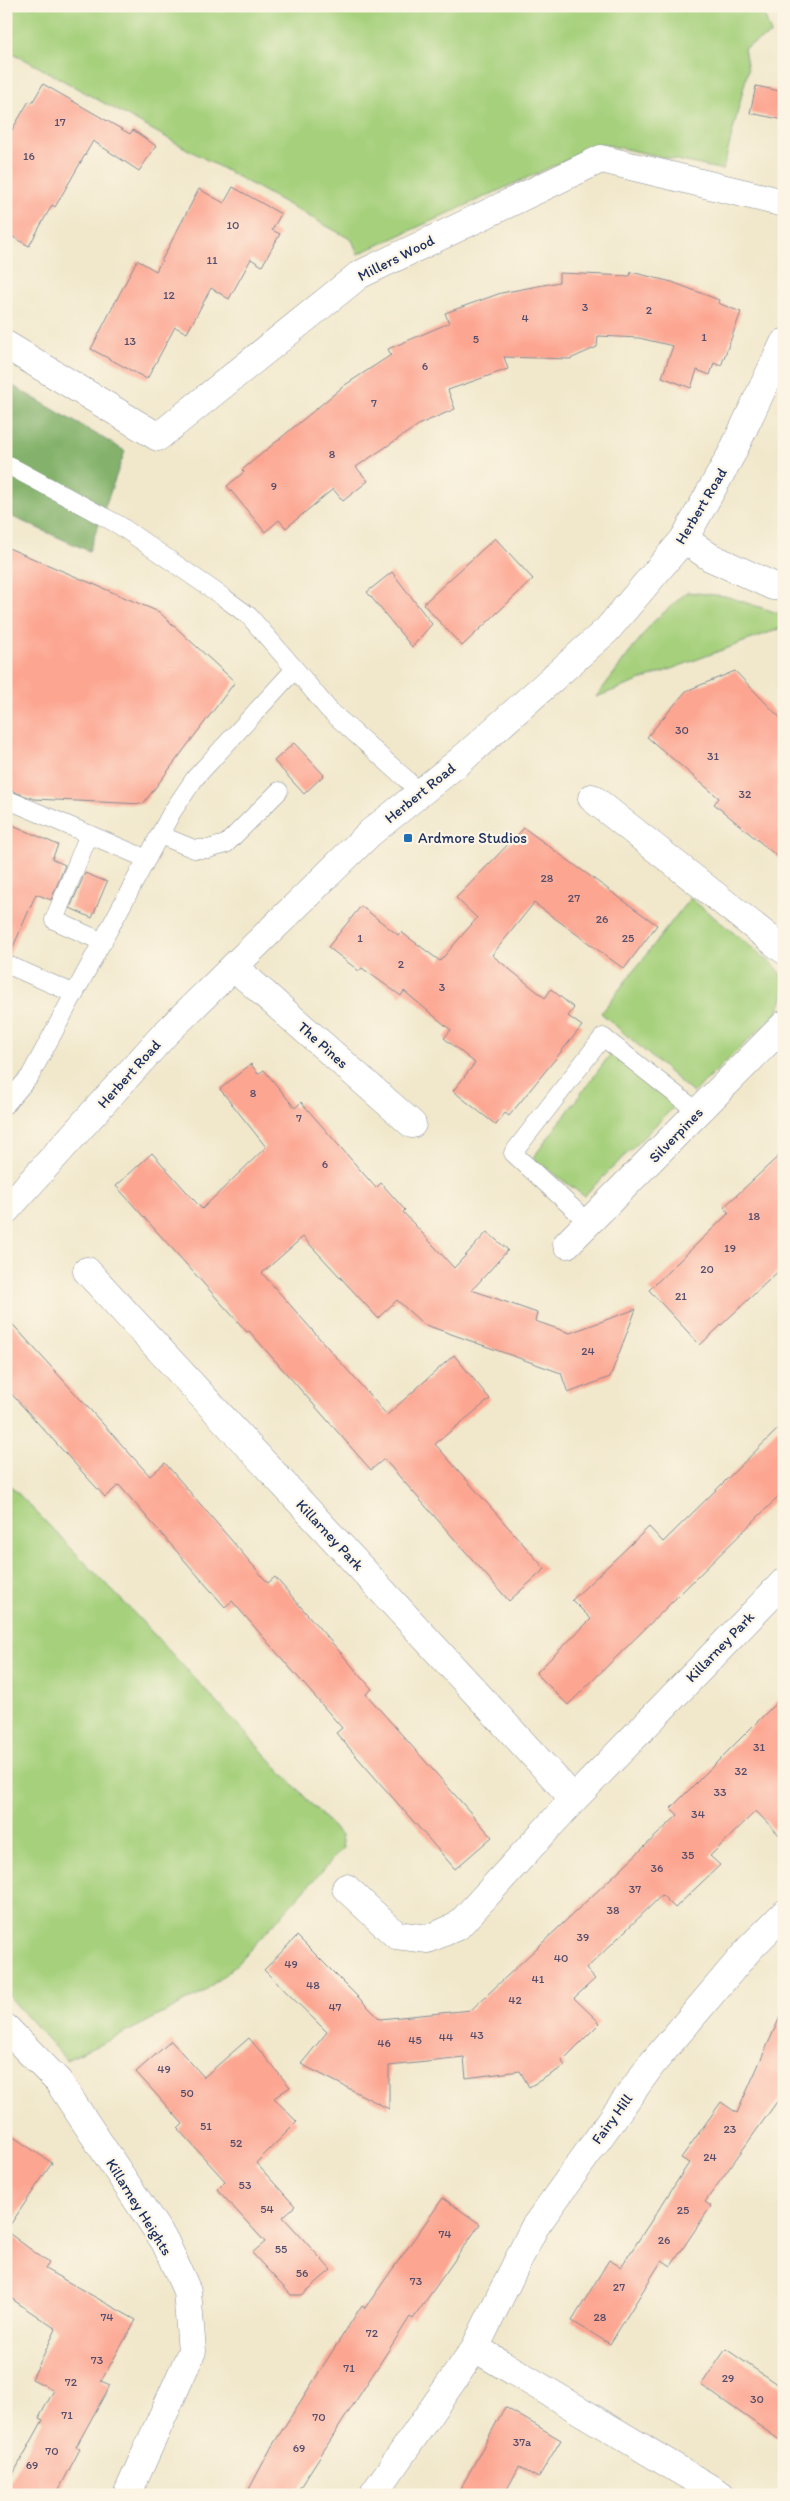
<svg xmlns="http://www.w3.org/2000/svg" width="790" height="2501" font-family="Itim,sans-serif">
  <rect width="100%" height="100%" fill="#fcf5e5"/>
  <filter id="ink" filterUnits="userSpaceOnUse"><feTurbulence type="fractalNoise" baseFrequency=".02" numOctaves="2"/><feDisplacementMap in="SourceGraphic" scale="10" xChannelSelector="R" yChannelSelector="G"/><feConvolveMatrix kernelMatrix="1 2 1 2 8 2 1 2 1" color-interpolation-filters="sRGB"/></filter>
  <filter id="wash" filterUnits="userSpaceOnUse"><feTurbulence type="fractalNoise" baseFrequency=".0096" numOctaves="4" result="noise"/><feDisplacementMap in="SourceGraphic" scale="20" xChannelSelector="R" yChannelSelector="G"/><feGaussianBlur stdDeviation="1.12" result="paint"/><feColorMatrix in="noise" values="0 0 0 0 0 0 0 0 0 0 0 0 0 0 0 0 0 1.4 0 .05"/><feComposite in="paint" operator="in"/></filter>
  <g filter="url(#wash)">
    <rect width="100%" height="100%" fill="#f1e8cc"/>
    <path fill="#a6d07c" stroke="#60806d" d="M6,6H761L771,34L744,48L748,70L723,170L602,144L358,254L352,240L6,49Z
      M687,592L725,596L784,615V627L596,697L652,623Z
      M690,898L775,966C788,980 785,997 777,1013L693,1093L601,1013Z
      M612,1052L677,1104L584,1196L533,1158Z
      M6,1481L135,1614L341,1836L343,1848L235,1966L201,1994L125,2033L66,2060L6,1993Z"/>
    <path fill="#84b26c" stroke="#507065" d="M6,382L125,451L89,551L6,514Z"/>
    <g id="blocks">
      <path fill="#fca591" d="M43,84L130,134L133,130L156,146L139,171L93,141L55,207L52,205L29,246L6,233V140L29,101L32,103Z
        M756,86L784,92V120L750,113Z
        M233,187L281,214L272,230L280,234L262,266L251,259L229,299L211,288L187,333L175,327L147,379L91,349L137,260L156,271L199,189L224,203Z
        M631,272L672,282L719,300L718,303L741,312L721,366L714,363L710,375L697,370L691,388L662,377L673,346L639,338L598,336L597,347L570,359L504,357L508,369L448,390L455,409L420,424L356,467L368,481L343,501L333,489L286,528L279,520L265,532L227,486L244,472L242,470L345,385L391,355L388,349L449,323L445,313L501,293L559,282V273L630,276Z
        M495,538L533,579L462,646L423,604Z
        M6,547L159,612L235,682L143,804L34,799L6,789Z
        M392,572L432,624L412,647L367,592Z
        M735,671L784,722V862L714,804L719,798L647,737L686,691Z
        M294,743L324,775L304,794L274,761Z
        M6,822L58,845L52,859L65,865L51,900L36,894L10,954H6Z
        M524,828L657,925L624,969L534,903L492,955L545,998L551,989L574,1008L568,1016L582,1026L509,1116L505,1113L496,1125L453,1091L475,1063L444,1038L451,1030L404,991L401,996L362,968L359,971L328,947L361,906L398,935L401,932L440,961L477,918L456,898Z
        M85,873L107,882L92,918L70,908Z
        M251,1064L258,1074L264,1070L295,1108L301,1102L376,1188L381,1183L405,1210L403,1212L454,1268L487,1232L508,1250L472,1290L537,1313L535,1321L570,1333L636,1309L610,1377L568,1393L561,1373L423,1324L397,1300L378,1318L303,1237L262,1273L387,1415L454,1355L490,1399L435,1444L545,1569L509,1601L384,1459L371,1470L249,1331L247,1332L116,1186L152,1153L202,1209L266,1147L220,1089Z
        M784,1151V1266L700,1345L649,1290L729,1213L724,1207Z
        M6,1317L150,1476L165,1463L268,1583L275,1577L372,1689L366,1694L492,1837L455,1869L336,1733L342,1728L232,1601L225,1607L119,1485L105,1497L6,1388Z
        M784,1423V1491L568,1705L536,1673L591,1619L572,1600L649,1527L663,1542Z
        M784,1695V1840L756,1811L710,1856L720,1865L675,1908L662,1895L586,1969L595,1979L574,1998L600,2023L562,2061L565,2066L529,2087L520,2071L466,2078L464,2058L389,2066V2109L301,2064L327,2032L264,1970L297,1936L380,2019L471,2010L678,1815L671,1808Z
        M784,2008V2092L705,2202L711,2206L671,2266L662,2260L610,2344L572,2321L609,2260L621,2267L689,2163L681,2158L721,2102L737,2113Z
        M249,2038L290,2087L274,2098L297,2122L256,2163L295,2206L283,2217L331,2270L302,2295H291L252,2253L265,2242L217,2189L225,2181L178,2129L183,2124L136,2072L171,2041L204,2077Z
        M6,2132L52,2163L6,2231L49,2263L45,2269L136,2320L101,2381L110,2385L76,2447L80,2449L56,2495H6V2487L43,2420L39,2418L54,2390L32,2379L56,2329L6,2295Z
        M443,2198L480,2224L413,2319L410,2317L295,2495H246L272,2446L362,2305L365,2308Z
        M726,2349L784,2389V2443L701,2385Z
        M505,2407L561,2440L538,2478L519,2467L504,2495H457Z"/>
    </g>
  </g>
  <g filter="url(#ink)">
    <use href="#blocks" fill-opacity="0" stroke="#868c95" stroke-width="1"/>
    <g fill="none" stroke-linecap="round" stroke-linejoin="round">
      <g stroke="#868c95" stroke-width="19">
        <path id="service" d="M6,464L119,525L223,597L249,616L295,669
          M6,799L147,859
          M89,834L54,920L103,942
          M160,835L194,849H208L226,844L279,791
          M6,964L75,994
          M6,1104L30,1076L172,812L195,778L295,669L329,710L406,779L419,793
          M589,1223L513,1153L603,1037L698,1112"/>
      </g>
      <g stroke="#868c95" stroke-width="29">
        <path id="minor" d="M6,345L158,437L359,275L601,159L784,203
          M684,539L710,557L773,586L784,587
          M592,798L784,950
          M234,967L412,1124
          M567,1244L784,1025
          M87,1271L574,1799
          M346,1888L396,1935L428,1939L458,1926L574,1799L784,1582
          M6,2028L58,2081L165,2242L187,2291L192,2351L127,2495
          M475,2348L721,2495
          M373,2495L475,2348L534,2228L651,2065L750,1948L784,1914"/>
      </g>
      <g stroke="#868c95" stroke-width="29">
        <path id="tertiary" d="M6,1210L164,1035L370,833L460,761L607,630L684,539L731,455L784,343"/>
      </g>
      <use href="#service" stroke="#fff" stroke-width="18"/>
      <use href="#minor" stroke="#fff" stroke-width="28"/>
      <use href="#tertiary" stroke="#fff" stroke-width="28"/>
    </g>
  </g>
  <rect fill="#1f6fb2" stroke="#fcf5e5" stroke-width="2" x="403" y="833" width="10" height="10" rx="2.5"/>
  <g text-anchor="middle" stroke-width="4.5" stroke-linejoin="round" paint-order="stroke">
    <g font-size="12" fill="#534c6b">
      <text x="60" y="126">17</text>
      <text x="29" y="160">16</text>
      <text x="233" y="229">10</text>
      <text x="212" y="264">11</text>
      <text x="169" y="299">12</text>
      <text x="585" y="311">3</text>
      <text x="649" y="314">2</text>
      <text x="525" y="322">4</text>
      <text x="704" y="341">1</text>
      <text x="476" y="343">5</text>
      <text x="130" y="345">13</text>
      <text x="425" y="370">6</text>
      <text x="374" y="407">7</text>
      <text x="332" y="458">8</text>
      <text x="274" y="490">9</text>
      <text x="682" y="734">30</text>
      <text x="713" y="760">31</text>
      <text x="745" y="798">32</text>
      <text x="547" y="882">28</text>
      <text x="574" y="902">27</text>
      <text x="602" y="923">26</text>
      <text x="360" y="942">1</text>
      <text x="628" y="942">25</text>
      <text x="401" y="968">2</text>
      <text x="442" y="991">3</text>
      <text x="253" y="1097">8</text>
      <text x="299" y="1122">7</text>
      <text x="325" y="1168">6</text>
      <text x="754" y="1220">18</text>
      <text x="730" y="1252">19</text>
      <text x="707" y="1273">20</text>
      <text x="681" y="1300">21</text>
      <text x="588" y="1355">24</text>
      <text x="759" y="1751">31</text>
      <text x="741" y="1775">32</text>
      <text x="720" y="1796">33</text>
      <text x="698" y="1818">34</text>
      <text x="688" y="1859">35</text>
      <text x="657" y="1872">36</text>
      <text x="635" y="1893">37</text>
      <text x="613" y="1914">38</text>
      <text x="583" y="1941">39</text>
      <text x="561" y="1962">40</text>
      <text x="291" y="1968">49</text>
      <text x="538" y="1983">41</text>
      <text x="313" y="1989">48</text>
      <text x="515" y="2004">42</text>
      <text x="335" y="2011">47</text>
      <text x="477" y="2039">43</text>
      <text x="446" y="2041">44</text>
      <text x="415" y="2044">45</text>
      <text x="384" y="2047">46</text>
      <text x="164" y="2073">49</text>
      <text x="187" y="2097">50</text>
      <text x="206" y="2130">51</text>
      <text x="730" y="2133">23</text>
      <text x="236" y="2147">52</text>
      <text x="710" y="2161">24</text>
      <text x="245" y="2189">53</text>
      <text x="267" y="2213">54</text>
      <text x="683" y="2214">25</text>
      <text x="445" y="2238">74</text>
      <text x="664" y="2244">26</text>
      <text x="281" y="2253">55</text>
      <text x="302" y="2277">56</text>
      <text x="416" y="2285">73</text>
      <text x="619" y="2291">27</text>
      <text x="107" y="2321">74</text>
      <text x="600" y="2321">28</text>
      <text x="372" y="2337">72</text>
      <text x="97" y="2364">73</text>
      <text x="349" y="2372">71</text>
      <text x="728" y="2382">29</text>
      <text x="71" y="2386">72</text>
      <text x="757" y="2403">30</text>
      <text x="67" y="2419">71</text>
      <text x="319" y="2421">70</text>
      <text x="522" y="2446">37a</text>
      <text x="299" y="2452">69</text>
      <text x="52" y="2455">70</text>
      <text x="32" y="2469">69</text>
    </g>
    <g font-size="15" fill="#1b2f5e" stroke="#fcf5e5">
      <text transform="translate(396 258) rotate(-27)" y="5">Millers Wood</text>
      <text transform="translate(701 506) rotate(-59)" y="5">Herbert Road</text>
      <text transform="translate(420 793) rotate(-39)" y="5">Herbert Road</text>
      <text transform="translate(323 1045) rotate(42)" y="5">The Pines</text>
      <text transform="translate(129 1074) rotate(-48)" y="5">Herbert Road</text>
      <text transform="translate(676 1135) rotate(-46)" y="5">Silverpines</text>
      <text transform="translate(330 1535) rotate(47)" y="5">Killarney Park</text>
      <text transform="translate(720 1647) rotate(-46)" y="5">Killarney Park</text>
      <text transform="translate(612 2119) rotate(-54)" y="5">Fairy Hill</text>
      <text transform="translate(139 2207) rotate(58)" y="5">Killarney Heights</text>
    </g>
    <g font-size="15" fill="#1b2f5e" stroke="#fcf5e5" text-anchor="start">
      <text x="418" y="843">Ardmore Studios</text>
    </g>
  </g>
  <rect width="790" height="2501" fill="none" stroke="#fcf5e5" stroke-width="25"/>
</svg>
